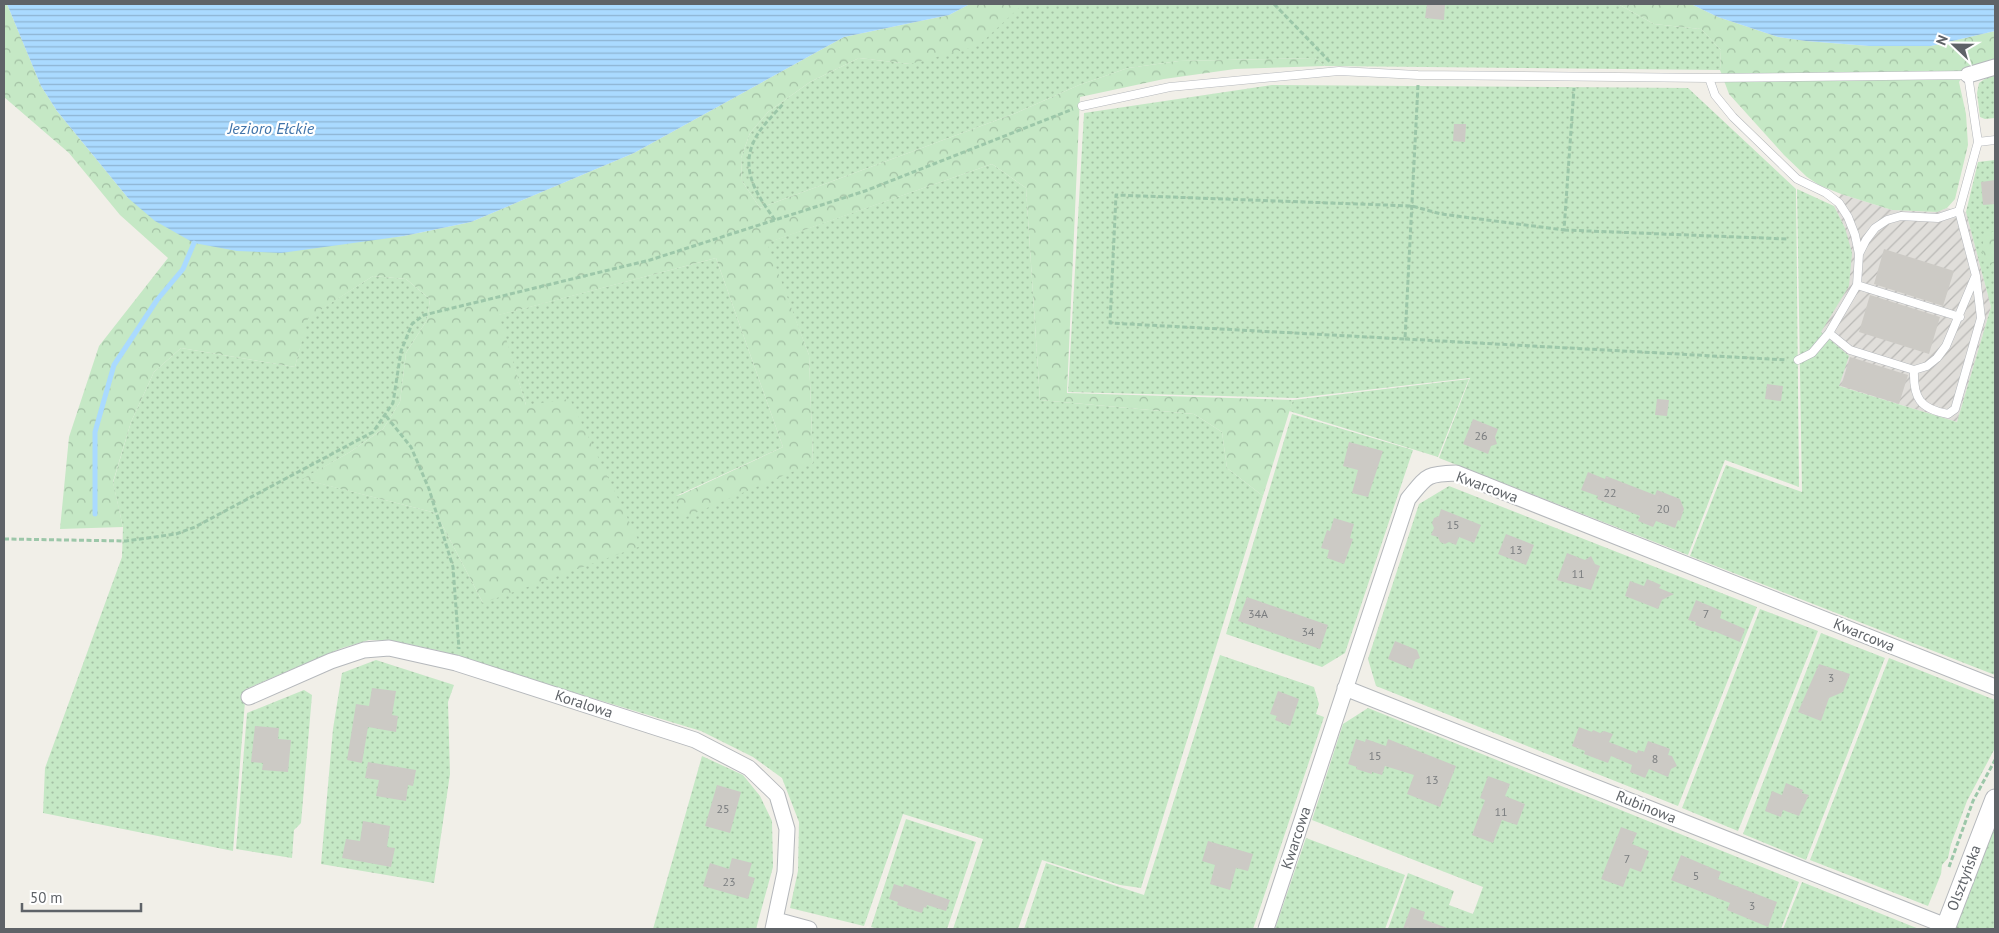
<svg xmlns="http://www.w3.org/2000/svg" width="1999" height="933" font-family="'PT Sans',sans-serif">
  <defs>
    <pattern id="industrial-furrows" width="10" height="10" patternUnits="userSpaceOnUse" patternTransform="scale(1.25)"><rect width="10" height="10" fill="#e0deda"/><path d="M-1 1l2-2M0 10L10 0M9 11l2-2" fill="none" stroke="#b9b8b5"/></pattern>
    <pattern id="grass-dots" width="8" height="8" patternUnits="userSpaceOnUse" patternTransform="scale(1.25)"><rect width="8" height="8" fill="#c5e8c5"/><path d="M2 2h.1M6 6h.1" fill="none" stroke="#a3c0a4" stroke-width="1.8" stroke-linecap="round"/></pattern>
    <pattern id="forest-crowns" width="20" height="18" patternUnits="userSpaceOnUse" patternTransform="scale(1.25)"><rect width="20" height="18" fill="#c5e8c5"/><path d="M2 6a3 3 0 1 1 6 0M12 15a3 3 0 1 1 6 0" fill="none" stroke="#a3c0a4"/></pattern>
    <pattern id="water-rules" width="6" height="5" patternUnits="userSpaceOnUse" patternTransform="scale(1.25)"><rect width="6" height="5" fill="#aadaff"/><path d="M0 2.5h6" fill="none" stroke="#8eb4d2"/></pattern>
  </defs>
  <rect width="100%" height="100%" fill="#f1efe8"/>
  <path fill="url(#industrial-furrows)" d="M1841,194L1892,210L1937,212L1947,208L1966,212L1991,307L1957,422L1839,386L1821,332L1845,228L1834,206Z"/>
  <path fill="url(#grass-dots)" d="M1023,4H1618L1654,24L1701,29L1721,50L1720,70L1325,66L1315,58L1179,61L1128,68L1079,85L1016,113L760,208L742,181L741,158L750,133L768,112L810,82L859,58L910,64Z
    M1995,72V118L1985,119L1980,117L1977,93L1979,83Z
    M1272,85L1688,88L1796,189L1799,487L1725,460L1688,555L1439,458L1470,378L1296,398L1068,392L1084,113Z
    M1995,160V675L1690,556L1726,465L1802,492L1797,189L1834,206L1845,228L1852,253L1849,286L1821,332L1849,356L1839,386L1957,422L1991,307L1966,212L1978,162Z
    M992,164L1026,188L1040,400L1194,414L1222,432L1227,468L1263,496L1141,888L1120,885L1042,860L1018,929H953L983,839L903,814L864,926L790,908L798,871L799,822L782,778L753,757L701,731L483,665L441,651L394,641L369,640L342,648L246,689L233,851L43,813L45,768L122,557L123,527L113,483L131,422L154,372L181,348L295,367L307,318L373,276L406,279L430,299L427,320L406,353L400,402L383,429L350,452L303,479L436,513L483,603L526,405L498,315L716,258L783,447L676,496L813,463L809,355L766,243Z
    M1469,379L1438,457L1289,411L1293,400Z
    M1292,414L1413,450L1345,653L1322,667L1226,634Z
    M1449,486L1757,607L1678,806L1376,686L1368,659L1419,504Z
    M1760,609L1818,631L1738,831L1682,808Z
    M1821,633L1885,658L1806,860L1743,834Z
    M1220,655L1314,687L1319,704L1316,714L1324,717L1253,929H1024L1046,863L1144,895Z
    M1889,658L1995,700V748L1967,801L1951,844L1948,858L1942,865L1941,874L1928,906L1810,860Z
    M376,660L454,685L448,702L450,774L434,883L321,864L333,729L342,673Z
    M304,690L312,695L301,823L294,830L292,858L236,849L247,713Z
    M1368,708L1799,882L1781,929H1388L1408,873L1454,891L1449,905L1473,914L1483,887L1312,820L1343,724Z
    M702,756L743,775L760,796L772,821L773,867L756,929H653Z
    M906,819L976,842L947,929H878L871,927Z
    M1995,820V929H1953Z
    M1306,838L1405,875L1385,929H1275Z
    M1802,882L1919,929H1783Z"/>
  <path fill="url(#forest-crowns)" d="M4,4H7L41,86L57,111L128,198L357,241L404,236L471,222L634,153L844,37L949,15L970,4H1023L978,46L910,64L859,58L810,82L768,112L750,133L741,158L742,181L760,208L1016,113L1079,85L1128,68L1179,61L1315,58L1325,66L1235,69L1164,79L1080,97L1067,393L1293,400L1263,496L1227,468L1222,432L1194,414L1040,400L1026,188L992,164L767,243L809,355L813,463L681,519L676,497L783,447L716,258L499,315L526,405L570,399L641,546L483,603L436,513L302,479L350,452L383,429L400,402L406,353L427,320L430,299L406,279L373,276L308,318L295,367L181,348L154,372L131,422L113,482L123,527L60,529L69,437L99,346L168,258L120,215L69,153L4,97Z
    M1618,4H1691L1718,17L1778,37L1806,41L1869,46H1931L1995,31V60L1968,68L1959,82L1966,114L1968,145L1955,199L1947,208L1937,212L1892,210L1841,194L1819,185L1807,177L1784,155L1729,94L1720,70L1721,50L1701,29L1654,24Z
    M1995,231V272L1982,252L1984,235Z"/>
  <path fill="url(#water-rules)" d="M7,4H970L949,15L844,37L634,153L471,222L404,236L281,253L237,251L194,243L155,221L128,198L57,111L41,86Z
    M1691,4H1995V31L1931,46H1869L1806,41L1778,37L1718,17Z"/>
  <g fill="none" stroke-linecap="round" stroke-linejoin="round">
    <path stroke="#aadaff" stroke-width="5" d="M95,514V432L114,365L157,300L183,269L194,243"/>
  </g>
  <path fill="#cccac5" d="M1427,4H1445L1444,20L1425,18Z
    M1454,124H1466L1465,142L1453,141Z
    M1995,180V204L1983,205L1981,182Z
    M1884,249L1954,271L1943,306L1874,284Z
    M1870,295L1940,317L1929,354L1859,332Z
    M1850,357L1908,375L1899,404L1841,386Z
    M1767,384L1783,386L1781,401L1765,399Z
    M1657,399L1669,400L1667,416L1655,415Z
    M1473,419L1498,429L1495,437L1497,444L1491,446L1488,454L1463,444Z
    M1349,442L1383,451L1368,497L1352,493L1358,470L1343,466Z
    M1588,472L1605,479L1606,476L1655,495L1657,490L1680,499L1684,509L1680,521L1678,520L1675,528L1656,521L1653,527L1638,521L1640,516L1597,499L1598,496L1581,490Z
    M1441,509L1481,525L1474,543L1459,537L1456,545L1449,542L1445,544L1440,542L1438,537L1431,535L1434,528L1432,523L1434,518L1439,516Z
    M1334,518L1354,524L1350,538L1353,539L1344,564L1327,558L1329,550L1321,548L1327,530L1330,531Z
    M1506,534L1534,545L1526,565L1498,554Z
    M1567,553L1585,560L1591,556L1595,564L1600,566L1591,590L1557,580Z
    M1647,579L1661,585L1659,588L1674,594L1662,600L1658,609L1625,596L1630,581L1644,586Z
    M1247,597L1328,625L1320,649L1238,621Z
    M1696,600L1722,611L1720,618L1745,629L1740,642L1714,631V632L1695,625L1696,622L1688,620Z
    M1395,641L1417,650L1420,658L1415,660L1412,669L1388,659Z
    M1819,664L1850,674L1843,692L1829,698L1821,721L1798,712Z
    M372,688L396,691L392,715L398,716L396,732L368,727L362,763L347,760L356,704L369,706Z
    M1278,691L1299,699L1290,726L1275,720L1277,716L1270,714Z
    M255,726L279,728L278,739L291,740L288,772L262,770L263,763L251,762Z
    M1579,727L1592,732L1593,730L1600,733L1604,731L1613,734L1609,742L1637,753L1638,750L1644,752L1648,741L1668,748L1670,749L1668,755L1672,756L1677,766L1671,769L1668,777L1649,769L1645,778L1630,772L1632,765L1611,756L1608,763L1584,754L1585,751L1572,746Z
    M1356,739L1365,742L1366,739L1386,746L1388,739L1456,766L1440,807L1407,794L1414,775L1385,766L1382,775L1372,772V774L1356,769L1357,767L1348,764Z
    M368,762L416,770L413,786L408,785L406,801L376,796L379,780L365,778Z
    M1488,776L1510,784L1505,796L1525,804L1517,825L1502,820L1493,843L1472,835L1485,800L1480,798Z
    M1786,783L1803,790L1802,793L1809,795L1799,816L1783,810L1781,817L1765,811L1772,791L1782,795Z
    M717,785L741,792L730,833L705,826Z
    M363,821L390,826L387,847L395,848L391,867L342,858L346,839L360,841Z
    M1621,827L1637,833L1632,844L1649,851L1641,872L1630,868L1623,887L1601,879Z
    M1208,841L1253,854L1248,871L1236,868L1230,890L1210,884L1215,865L1202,861Z
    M1681,855L1721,872L1718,879L1777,902L1768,927L1727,910L1730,903L1671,880Z
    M732,858L752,863L748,876L755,878L748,899L703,886L710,863L729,869Z
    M894,884L903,887L904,884L950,900L946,911L927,905L926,908L924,907L922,913L897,905L898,902L889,899Z
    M1411,907L1425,912L1423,919L1447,928V929H1403Z"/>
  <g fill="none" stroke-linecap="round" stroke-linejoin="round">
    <g stroke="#b5b8bc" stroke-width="9">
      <path id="service" d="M1709,78L1715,95L1733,117L1797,179L1826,193L1839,203L1848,217L1855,235L1859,254
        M1082,106L1170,87L1339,71L1418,75L1709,78L1968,75L1978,142L1995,140
        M1857,285L1960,317
        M1829,333L1850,350L1914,370L1927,366L1937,358L1946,346L1975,277
        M1798,360L1812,353L1829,333L1857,285L1859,254L1866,240L1875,228L1887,220L1901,216L1938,218L1959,211L1978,142
        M1914,370C1913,398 1920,409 1948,414L1955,409L1981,318L1976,276L1959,211"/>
    </g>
    <g stroke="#b5b8bc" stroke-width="17">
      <path id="minor" d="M1968,75L1995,67
        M1345,688L1946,926
        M249,697L331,661L364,650L389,648L456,663L695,740L749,768L777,795L787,829L785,872L773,929
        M776,920L809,929
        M1266,929L1408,499C1427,476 1425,474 1456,473L1995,687"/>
    </g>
    <g stroke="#b5b8bc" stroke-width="21">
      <path id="tertiary" d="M1945,929L1995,799"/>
    </g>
    <path stroke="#9cc7a9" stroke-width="3" stroke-dasharray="5 2.5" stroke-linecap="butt" d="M1274,4L1330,62
      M1418,85L1405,339L1110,323L1116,195L1412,206L1441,214L1564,230L1574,88
      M775,220C755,192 737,166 759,132C766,122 776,112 784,103
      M1564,230L1787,239
      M1405,339L1787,360
      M386,416L411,447L429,489L453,567L459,649
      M4,539L126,541L176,534L195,527L373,432L393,403L401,351L412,324L424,315L650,260L865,191L1073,109
      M1949,867L1973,801L1995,760"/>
    <use href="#service" stroke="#fff" stroke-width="8"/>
    <use href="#minor" stroke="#fff" stroke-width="15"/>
    <use href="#tertiary" stroke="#fff" stroke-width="19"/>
  </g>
  <g text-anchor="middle" stroke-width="4.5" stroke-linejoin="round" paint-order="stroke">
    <g font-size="12" fill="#7a7d7f">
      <text x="1481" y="440">26</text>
      <text x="1610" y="497">22</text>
      <text x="1663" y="513">20</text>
      <text x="1453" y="529">15</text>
      <text x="1516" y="554">13</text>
      <text x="1578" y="578">11</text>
      <text x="1258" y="618">34A</text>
      <text x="1706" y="618">7</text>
      <text x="1308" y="636">34</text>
      <text x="1831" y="682">3</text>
      <text x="1375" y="760">15</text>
      <text x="1655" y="763">8</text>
      <text x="1432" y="784">13</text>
      <text x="723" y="813">25</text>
      <text x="1501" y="816">11</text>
      <text x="1627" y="863">7</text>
      <text x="1696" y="880">5</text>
      <text x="729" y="886">23</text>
      <text x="1752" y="910">3</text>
    </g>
    <g font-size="15" fill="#5f6368" stroke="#fff">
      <text transform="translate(1487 487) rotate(20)" y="5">Kwarcowa</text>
      <text transform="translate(1864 635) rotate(22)" y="5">Kwarcowa</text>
      <text transform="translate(584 704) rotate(18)" y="5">Koralowa</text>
      <text transform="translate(1646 807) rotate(22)" y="5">Rubinowa</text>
      <text transform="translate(1296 838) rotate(-72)" y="5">Kwarcowa</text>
      <text transform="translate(1964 878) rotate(-69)" y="5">Olsztyńska</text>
    </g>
    <g font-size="16" font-style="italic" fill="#4174aa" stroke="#fff">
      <text x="271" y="134">Jezioro Ełckie</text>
    </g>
  </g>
  <rect width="1999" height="933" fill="none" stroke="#5f6368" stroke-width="10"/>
  <g transform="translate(1954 45) rotate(292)" stroke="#ffffff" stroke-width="4" paint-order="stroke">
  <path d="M0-4L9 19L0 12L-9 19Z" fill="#5f6368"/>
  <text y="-8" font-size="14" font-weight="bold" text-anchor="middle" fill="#5f6368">N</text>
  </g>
  <path d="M22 903v8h119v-8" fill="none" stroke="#5f6368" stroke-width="2.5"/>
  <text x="30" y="903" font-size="15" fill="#5f6368" stroke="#ffffff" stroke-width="4" paint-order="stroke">50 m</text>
</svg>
